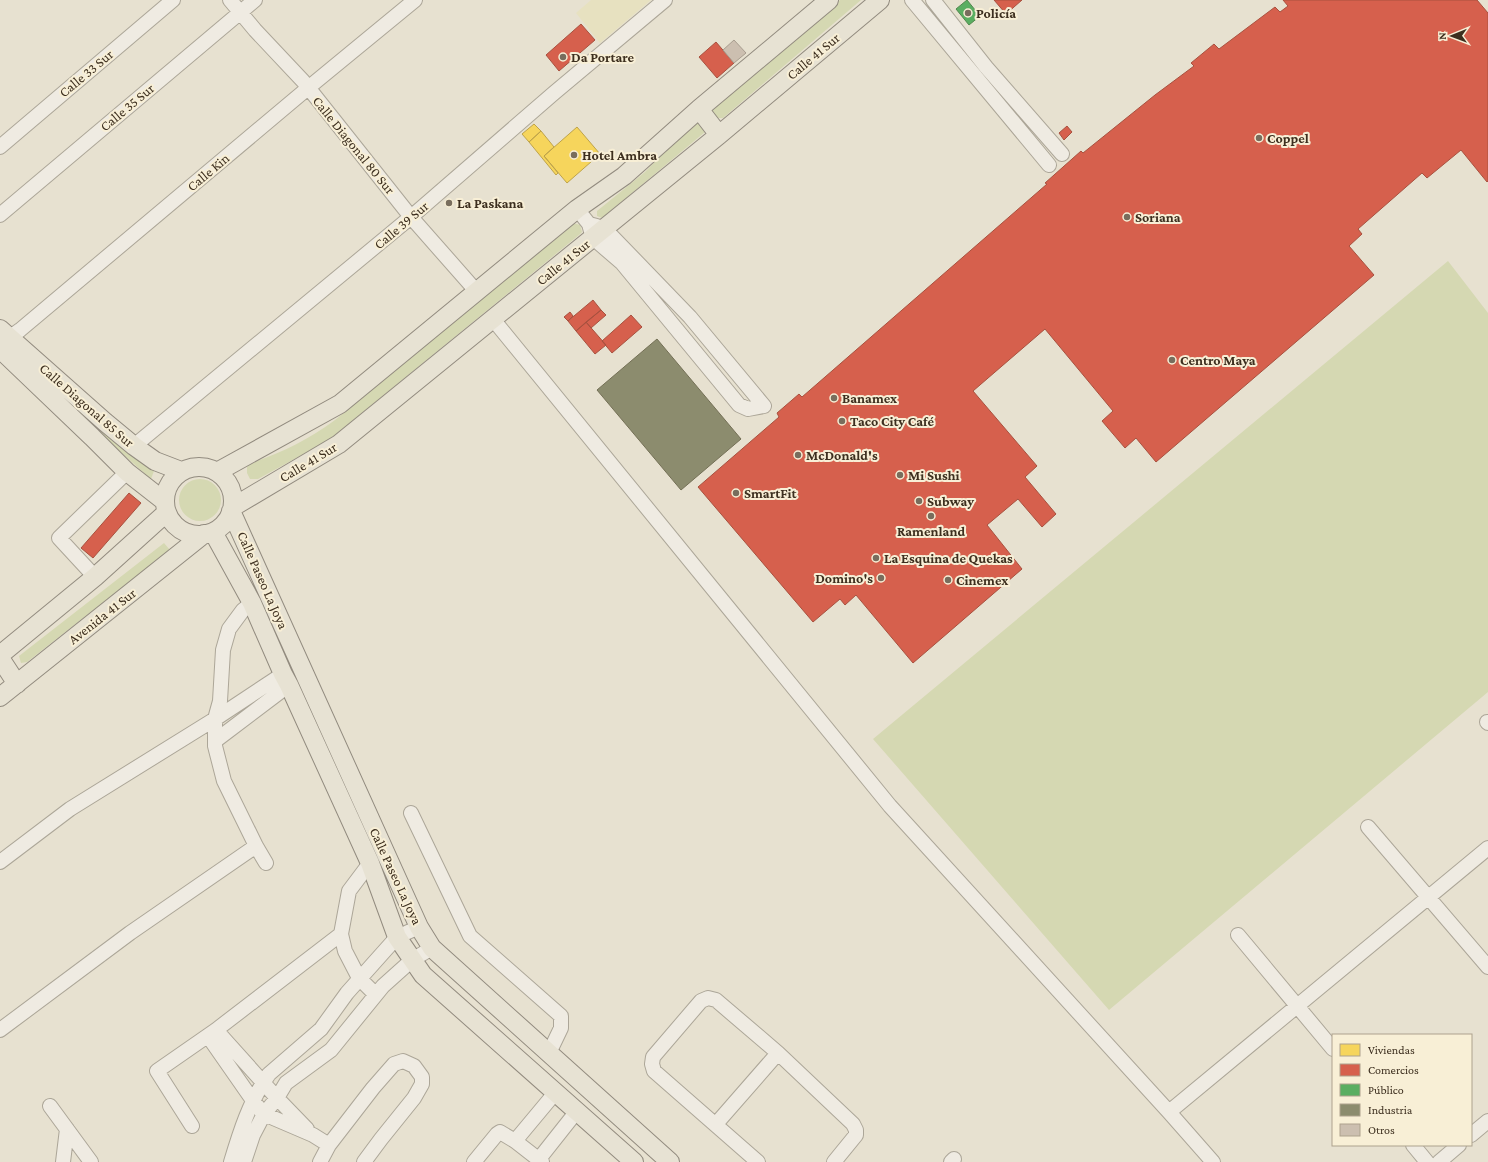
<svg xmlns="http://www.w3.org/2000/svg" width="1488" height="1162" font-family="'Crimson Pro',serif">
  <rect width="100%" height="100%" fill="#e7e1d0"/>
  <path fill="#e7e1c0" d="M591,0H651L600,43L576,13Z"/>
  <path fill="#d5d8b2" d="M840,0H861L723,118H718C712,115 710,111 714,105Z
    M698,121L705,132L602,218L597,216V211L645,172L669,147Z
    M573,223L580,225L582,232L579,235L346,426L330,439L309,451L258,479H250L247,473V467L251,463C282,453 309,439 335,420Z
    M1448,261L1488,313V692L1109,1010L873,739Z
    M12,349L154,471L151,479L10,355Z
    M179 500a21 21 0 1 1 42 0a21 21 0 1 1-42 0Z
    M164,543L170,550L27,662L21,663L19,656Z"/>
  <path fill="#f6d55c" stroke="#bea34a" d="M534,124L541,131L529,142L522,134Z
    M577,127L600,154L567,183L544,156Z
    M541,131L554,147L544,156L558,173L556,175L529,142Z"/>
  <path fill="#d6604d" stroke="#a8513f" d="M994,0H1022L1006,14Z
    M1283,0H1477L1488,13V181L1487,182L1461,150L1427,178L1422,173L1358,229L1362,234L1349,246L1374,275L1156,462L1136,438L1125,448L1102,421L1113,411L1045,329L973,391L1037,466L1025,477L1056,514L1042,527L1018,499L987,525L1022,569L913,663L856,595L845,605L840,599L813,622L698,487L779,417L777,413L799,394L802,397L1047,184L1045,183L1081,151L1083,153L1155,95L1194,66L1191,63L1214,44L1219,49L1275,7L1280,12L1288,6Z
    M581,24L595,40L559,71L546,55Z
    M716,42L734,63L717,78L699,57Z
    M1067,126L1072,132L1064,140L1059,133Z
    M593,300L601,310L576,331L568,321Z
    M601,310L606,315L591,328L586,322Z
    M570,312L573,316L568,321L564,317Z
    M631,315L642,327L612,353L602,341Z
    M586,322L606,345L595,354L576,331Z
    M129,493L141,503L93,558L81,548Z"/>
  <path fill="#5aae61" stroke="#51884d" d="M967,0L980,16L969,25L956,9Z"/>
  <path fill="#8c8c6e" stroke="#747056" d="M657,339L741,439L681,490L597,390Z"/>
  <path fill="#ccbfb0" stroke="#a89d8f" d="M734,40L746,53L734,63L723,50Z"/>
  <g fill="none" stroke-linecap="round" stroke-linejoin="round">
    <g stroke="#aca698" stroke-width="16">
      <path id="minor" d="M230,0L255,30L303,81L411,217L477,292
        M912,0L1049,165
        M933,0L986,67L1062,154
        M0,147L173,0
        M577,209L589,224L593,238L622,263L739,405L748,409L764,406L690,317L604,228L589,224
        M0,215L255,0
        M492,318L890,806L1169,1112L1213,1162
        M2,343L20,330L308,88L415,0
        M134,446L411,217L554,93L665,0
        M95,577L59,538L127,472
        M252,603L243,610L229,629L223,650L220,701L215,719V746L224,781L256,846L266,863
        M1487,722L1488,723
        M215,741L289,685
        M411,813L470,936L561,1016V1028L549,1053
        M1368,827L1488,967
        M0,862L70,809L215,719L283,674
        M370,863L349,891L341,934L345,951L359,978L375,994
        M1238,935L1333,1049
        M0,1030L130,933L256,846
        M216,1030L277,1098L307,1129
        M208,1036L254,1102L264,1114L313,1135L329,1145
        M50,1106L91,1162
        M1169,1112L1488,848
        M716,1124L778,1053
        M192,1126L157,1071L216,1030L341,934
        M1471,1135L1488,1121
        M515,1141L555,1093
        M1413,1145L1427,1162
        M539,1159L577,1111
        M63,1162L67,1129
        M231,1162C240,1132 250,1100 269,1074L321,1029L347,993L397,937L419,927
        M244,1162L253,1135L264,1114L277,1098L286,1083L331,1050L383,986L412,960L432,948
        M320,1162L329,1145L373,1088L394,1064L403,1061L414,1066L422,1077V1084L414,1098L381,1139L364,1162
        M474,1162L497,1134L500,1132L515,1141L542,1162
        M758,1162L654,1071L652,1064L653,1057L701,1001L708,998L716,1000L778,1053L853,1124L856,1130V1135L834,1162
        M951,1162L954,1159
        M1439,1162L1459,1145"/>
    </g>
    <g stroke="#928b7f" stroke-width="20">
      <path id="major" d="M699,109L719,135
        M0,329L105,422L134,446L155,461L181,471
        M0,349L92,437L127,472L164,501
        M165 501a34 34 0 1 1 68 0a34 34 0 1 1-68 0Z
        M217,472L340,404L577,209L624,176L699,109L829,0
        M233,507L339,444L719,135L880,0
        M231,511L419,927L432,948L670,1162
        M213,532L252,603L283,674L289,685L370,863L397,937L423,975L634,1162
        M0,655L95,577L167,512
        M0,658L17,684
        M0,697L204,534"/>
    </g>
    <use href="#minor" stroke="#efebe2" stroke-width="14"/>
    <use href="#major" stroke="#e7e2d3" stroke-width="18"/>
  </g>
  <g fill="#786d5d" stroke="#f8efd6" stroke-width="1.5">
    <circle cx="968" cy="13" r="4"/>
    <circle cx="563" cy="57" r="4"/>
    <circle cx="1259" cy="138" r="4"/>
    <circle cx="574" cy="155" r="4"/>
    <circle cx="449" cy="203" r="4"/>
    <circle cx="1127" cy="217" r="4"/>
    <circle cx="1172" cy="360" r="4"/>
    <circle cx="834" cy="398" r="4"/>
    <circle cx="842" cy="421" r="4"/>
    <circle cx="798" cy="455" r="4"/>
    <circle cx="900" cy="475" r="4"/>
    <circle cx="736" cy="493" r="4"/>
    <circle cx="919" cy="501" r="4"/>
    <circle cx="931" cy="516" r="4"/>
    <circle cx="876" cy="558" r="4"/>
    <circle cx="881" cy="578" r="4"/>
    <circle cx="948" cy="580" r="4"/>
  </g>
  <g text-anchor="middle" stroke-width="4" stroke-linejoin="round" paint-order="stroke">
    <g font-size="14" font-weight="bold" fill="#3d2f1f" stroke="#f8efd6" text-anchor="start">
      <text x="976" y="18">Policía</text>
      <text x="571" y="62">Da Portare</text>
      <text x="1267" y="143">Coppel</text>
      <text x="582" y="160">Hotel Ambra</text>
      <text x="457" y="208">La Paskana</text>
      <text x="1135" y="222">Soriana</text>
      <text x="1180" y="365">Centro Maya</text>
      <text x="842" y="403">Banamex</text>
      <text x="850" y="426">Taco City Café</text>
      <text x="806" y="460">McDonald's</text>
      <text x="908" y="480">Mi Sushi</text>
      <text x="744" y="498">SmartFit</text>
      <text x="927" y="506">Subway</text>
      <text x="931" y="536" text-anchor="middle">Ramenland</text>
      <text x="884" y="563">La Esquina de Quekas</text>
      <text x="873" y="583" text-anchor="end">Domino's</text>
      <text x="956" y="585">Cinemex</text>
    </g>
    <g font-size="14" fill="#3d2f1f" stroke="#f8efd6">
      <text transform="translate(813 56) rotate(-40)" y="5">Calle 41 Sur</text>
      <text transform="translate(86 73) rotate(-40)" y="5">Calle 33 Sur</text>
      <text transform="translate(127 107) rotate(-40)" y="5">Calle 35 Sur</text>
      <text transform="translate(354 145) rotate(51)" y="5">Calle Diagonal 80 Sur</text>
      <text transform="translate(208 172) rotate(-40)" y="5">Calle Kin</text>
      <text transform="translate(401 225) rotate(-40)" y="5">Calle 39 Sur</text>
      <text transform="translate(563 262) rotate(-39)" y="5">Calle 41 Sur</text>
      <text transform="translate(87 405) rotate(41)" y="5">Calle Diagonal 85 Sur</text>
      <text transform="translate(308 462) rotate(-31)" y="5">Calle 41 Sur</text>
      <text transform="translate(263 580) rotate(66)" y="5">Calle Paseo La Joya</text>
      <text transform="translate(102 616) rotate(-38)" y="5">Avenida 41 Sur</text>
      <text transform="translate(396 876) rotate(65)" y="5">Calle Paseo La Joya</text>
    </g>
  </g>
  <rect x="1332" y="1034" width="140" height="112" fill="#f8efd6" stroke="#ada28d"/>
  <rect x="1340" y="1044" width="20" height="12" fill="#f6d55c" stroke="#ada28d"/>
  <text x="1368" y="1054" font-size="12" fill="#3d2f1f">Viviendas</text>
  <rect x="1340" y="1064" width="20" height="12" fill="#d6604d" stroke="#ada28d"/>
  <text x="1368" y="1074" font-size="12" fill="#3d2f1f">Comercios</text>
  <rect x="1340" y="1084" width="20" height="12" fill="#5aae61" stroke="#ada28d"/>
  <text x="1368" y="1094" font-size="12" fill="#3d2f1f">Público</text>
  <rect x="1340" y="1104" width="20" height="12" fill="#8c8c6e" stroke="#ada28d"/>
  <text x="1368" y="1114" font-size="12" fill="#3d2f1f">Industria</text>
  <rect x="1340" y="1124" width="20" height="12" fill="#ccbfb0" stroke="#ada28d"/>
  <text x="1368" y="1134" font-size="12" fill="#3d2f1f">Otros</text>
  <g transform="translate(1452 36) rotate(269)" stroke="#f8efd6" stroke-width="3" paint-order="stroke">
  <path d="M0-3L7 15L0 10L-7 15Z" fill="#3d2f1f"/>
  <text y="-6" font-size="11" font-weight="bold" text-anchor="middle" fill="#3d2f1f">N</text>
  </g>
</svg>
